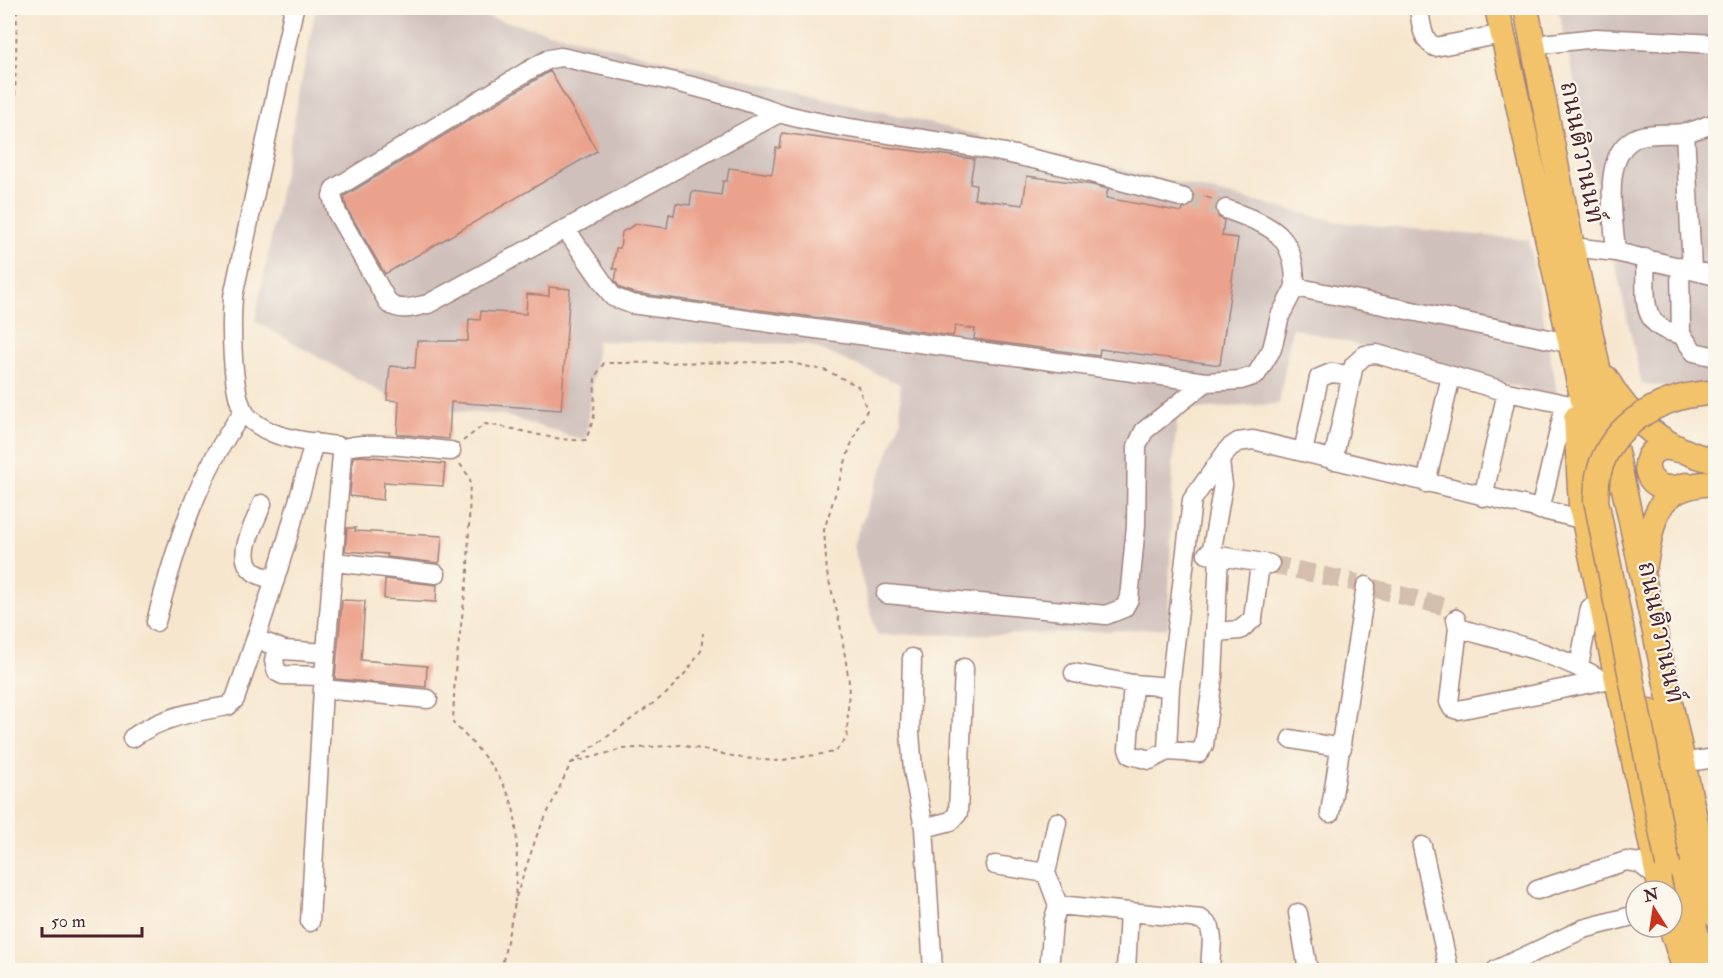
<svg xmlns="http://www.w3.org/2000/svg" width="1723" height="978" font-family="'IM FELL Double Pica','Noto Serif Thai',serif">
  <rect width="100%" height="100%" fill="#fbf7ec"/>
  <filter id="ink" filterUnits="userSpaceOnUse"><feTurbulence type="fractalNoise" baseFrequency=".0167" numOctaves="2"/><feDisplacementMap in="SourceGraphic" scale="12" xChannelSelector="R" yChannelSelector="G"/><feConvolveMatrix kernelMatrix="1 2 1 2 8 2 1 2 1" color-interpolation-filters="sRGB"/></filter>
  <filter id="wash" filterUnits="userSpaceOnUse"><feTurbulence type="fractalNoise" baseFrequency=".008" numOctaves="4" result="noise"/><feDisplacementMap in="SourceGraphic" scale="24" xChannelSelector="R" yChannelSelector="G"/><feGaussianBlur stdDeviation="1.35" result="paint"/><feColorMatrix in="noise" values="0 0 0 0 0 0 0 0 0 0 0 0 0 0 0 0 0 1.4 0 .05"/><feComposite in="paint" operator="in"/></filter>
  <g filter="url(#wash)">
    <rect width="100%" height="100%" fill="#f6e6ce"/>
    <path fill="#cfc0bb" d="M316,8H449L1340,222L1529,240L1558,397L1292,328L1279,404L1178,410L1173,463L1168,628L1035,634L877,635L853,545L901,420L900,384L807,344L597,341L586,441L504,415L409,408L255,321Z
      M1558,8H1715V392L1642,384Z"/>
    <g id="blocks">
      <path fill="#eba28c" d="M550,71L597,151L385,274L347,209L344,196Z
        M782,133L974,159L970,184L976,185L974,199L1023,205L1027,176L1093,185L1108,189L1106,198L1182,212L1183,209L1192,206L1194,193L1218,201L1215,210L1218,217L1224,220L1222,236L1238,238L1220,365L1100,349L1099,356L974,339L975,329L955,326L953,336L634,293L620,288L615,281L617,269H613L616,248H620L622,232L636,224L667,228L669,214L674,215L676,203L690,205L692,191L721,195L723,181H727L729,168L772,174L776,148H780Z
        M549,287L570,289L561,410L451,402L449,439L397,434L399,401L387,400L390,366L415,368L417,341H468L469,319L480,320L481,311L526,314L527,294L549,296Z
        M361,456L445,464L443,486L384,482L383,500L350,496L353,457Z
        M347,528H356L355,531L442,536L440,560L439,563L387,557V554L345,551Z
        M385,579L437,585L436,602L384,599Z
        M342,600L365,601L361,660L427,666L426,687L335,679Z"/>
    </g>
  </g>
  <g filter="url(#ink)">
    <use href="#blocks" fill-opacity="0" stroke="#a0827c" stroke-width="1.5"/>
    <g fill="none" stroke-linecap="round" stroke-linejoin="round">
      <path stroke="#d4bead" stroke-width="18" stroke-dasharray="18 9" stroke-linecap="butt" d="M1184,198L1226,209
        M1270,564L1357,583
        M1373,588L1446,607L1456,619"/>
      <g stroke="#a0827c" stroke-width="21">
        <path id="minor" d="M294,8L233,297C231,323 231,390 244,412C250,421 263,429 273,433C293,441 317,443 337,446L342,454L323,689L310,922
          M1419,8C1421,21 1421,40 1435,47L1503,34
          M1533,45L1596,38L1716,44
          M779,113C709,86 633,73 561,57L549,59L526,72L334,189L332,196L337,213L389,304C403,312 414,307 428,304L779,113C841,130 904,135 967,146C1041,158 1113,179 1184,198
          M1685,132L1692,269
          M1226,209C1271,226 1296,233 1295,287L1568,343
          M567,231L613,297L631,304L1206,382L1241,380L1256,375L1272,349L1280,316L1295,287
          M1572,247L1616,252L1716,276
          M1616,252C1614,219 1599,152 1638,137C1652,132 1670,135 1684,133C1695,131 1705,126 1716,123
          M1645,258C1647,295 1637,328 1681,334
          M1680,266L1681,334L1694,352L1716,357
          M341,449C364,439 423,449 451,451
          M1303,452L1319,378L1331,373L1351,375
          M1333,460L1354,365L1365,355L1377,354L1507,392L1575,406
          M1426,483L1451,376
          M1483,497L1507,392
          M262,504C256,522 234,556 253,571C258,576 269,578 275,580
          M1540,510L1565,406
          M1207,554L1270,564
          M1211,555L1223,485L1220,462
          M335,562L436,574
          M886,594L1106,615L1124,608L1129,599L1136,525L1137,446L1144,431L1206,382
          M1456,619L1458,628L1449,702L1452,708L1458,710L1616,678
          M156,622C175,548 197,474 244,411
          M1458,628C1507,642 1558,653 1602,680
          M1215,632L1240,630L1253,619L1260,563
          M267,643L284,650L326,653
          M277,647L274,661L277,672L283,675L324,676
          M912,658L910,733L913,770L924,828L933,970
          M1579,666L1590,608
          M1074,673L1133,684L1170,687L1192,500L1229,448L1238,442L1253,440L1585,520
          M1133,684L1128,749L1131,755L1150,760L1167,751L1170,687
          M323,689L428,699
          M132,738C161,717 193,712 228,706L235,699C265,614 292,529 314,442
          M1291,739L1342,748
          M1167,751L1199,753L1204,745L1213,677L1219,556
          M1694,761L1716,758
          M1330,813L1366,586
          M924,828L951,821L958,813L964,668
          M1422,846L1449,970
          M995,865L1046,873L1058,905L1053,922L1049,970
          M1046,873L1057,822
          M1537,890L1626,861L1639,863L1659,879
          M1058,905L1201,919L1210,927L1212,939L1210,970
          M1298,913L1308,970
          M1126,970L1129,912
          M1496,970L1583,929L1636,915"/>
      </g>
      <g stroke="#a0827c" stroke-width="27">
        <path id="major" d="M1497,8L1601,483
          M1526,8L1572,247L1716,916
          M1606,378C1629,420 1668,451 1716,461
          M1576,418L1581,506L1661,891
          M1678,450C1633,435 1638,503 1686,485
          M1645,564C1654,513 1656,485 1716,483
          M1649,711L1704,970
          M1671,927L1685,970"/>
      </g>
      <path stroke="#a0827c" stroke-width="2" stroke-dasharray="4.5 4.5" stroke-linecap="butt" d="M8,194L14,148L17,8
        M463,441L485,424C518,428 554,442 586,440L594,417L595,377L604,363L787,362L827,371L858,386L867,410L850,447L824,530L827,573L840,624L849,682L847,738L835,752L776,761L742,758L681,745L622,749L571,763
        M460,464L470,478L468,571L455,672L453,723C475,745 496,767 509,796C521,822 516,873 515,902
        M516,897L537,835L571,763L666,694L688,670L701,651L703,633
        M501,970L515,903"/>
      <use href="#minor" stroke="#fff" stroke-width="18"/>
      <use href="#major" stroke="#f2c36a" stroke-width="24"/>
      <g stroke="#a0827c" stroke-width="27" stroke-linecap="butt">
        <path id="major-bridge" d="M1668,865L1596,500C1597,491 1596,481 1599,472C1612,421 1667,393 1716,393"/>
      </g>
      <use href="#major-bridge" stroke="#f2c36a" stroke-width="24"/>
    </g>
  </g>
  <g text-anchor="middle" stroke-width="4.5" stroke-linejoin="round" paint-order="stroke">
    <g font-size="26" fill="#4a1f2b" stroke="#fbf7ec">
      <text transform="translate(1583 152) rotate(79)" y="9">ถนนติวานนท์</text>
      <text transform="translate(1662 632) rotate(78)" y="9">ถนนติวานนท์</text>
    </g>
  </g>
  <rect width="1723" height="978" fill="none" stroke="#fbf7ec" stroke-width="30"/>
  <g transform="translate(1654 909) rotate(348)"><circle r="28" fill="#fbf7ec" stroke="#b4a19f" stroke-width="1.5"/>
  <path d="M0-4.5L10 22L0 15L-10 22Z" fill="#c8321e"/>
  <text y="-9" font-size="16" font-weight="bold" text-anchor="middle" fill="#4a1f2b">N</text>
  </g>
  <path d="M42 927v9h100v-9" fill="none" stroke="#4a1f2b" stroke-width="3"/>
  <text x="51" y="927" font-size="18" fill="#4a1f2b" stroke="#fbf7ec" stroke-width="4.5" paint-order="stroke">50 m</text>
</svg>
